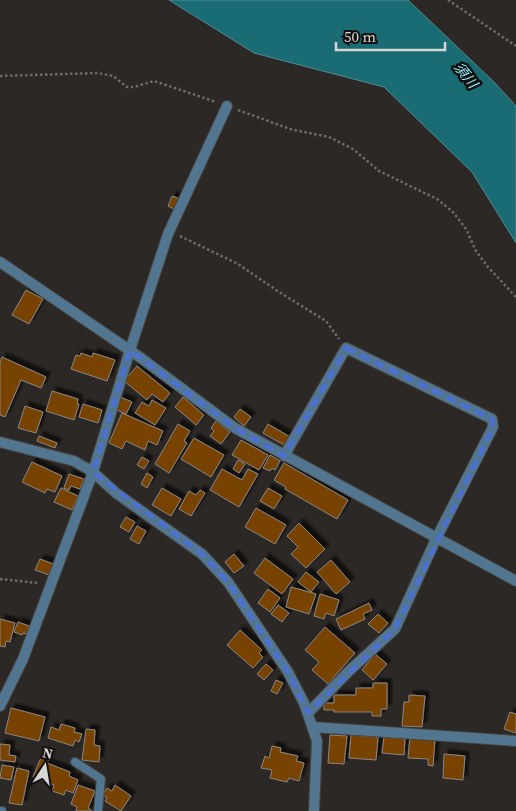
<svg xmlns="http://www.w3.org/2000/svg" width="516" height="811" font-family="'Source Serif 4','Noto Sans JP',serif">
  <defs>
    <filter id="shadow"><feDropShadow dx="4.5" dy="-4.5" stdDeviation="1" flood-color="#0009"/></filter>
  </defs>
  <rect width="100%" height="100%" fill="#2c2825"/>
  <path fill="#196b74" stroke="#528b91" d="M169,0H408L494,82L516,106V243L472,172L384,87L254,53Z"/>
  <path fill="#784201" stroke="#8b8683" filter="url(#shadow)" d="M172,196L180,199L176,210L168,206Z
    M26,290L43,299L29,324L12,315Z
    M81,353L92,357L93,353L115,360L107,381L71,369L76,355L80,356Z
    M2,357L46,377L41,388L21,380L5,417L0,415V362Z
    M137,366L170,393L163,402L152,394L147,400L124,381Z
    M52,391L78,399L77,404H79L74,420L46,411Z
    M120,397L132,402L126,414L115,409Z
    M183,397L204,415L196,425L175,407Z
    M152,400L166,408L155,425L135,413L142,402L149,406Z
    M83,404L102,410L98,423L79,417Z
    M25,406L43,412L36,433L18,428Z
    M240,409L251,417L244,426L234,417Z
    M122,413L163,431L157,445L148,441L145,450L126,441L122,449L109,443Z
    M216,421L230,432L221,444L210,436L214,431L211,428Z
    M178,424L190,431L184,441L187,443L169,473L155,464Z
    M268,424L290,437L284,445L263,433Z
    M39,436L57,443L55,448L37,441Z
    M194,438L224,455L211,477L181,459Z
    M241,440L268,455L259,470L232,455Z
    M270,455L280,461L275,470L272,468L270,471L263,468Z
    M142,457L149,461L144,469L137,465Z
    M238,460L245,464L239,473L233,469Z
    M32,462L62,476L55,492L47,489L45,493L22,482Z
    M284,463L348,500L337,519L285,489L286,487L274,480Z
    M222,469L242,480L248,469L258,474L239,507L210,490Z
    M147,473L153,477L147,488L141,484Z
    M69,474L84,479L80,489L71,486L69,490L64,488Z
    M61,488L78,496L72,510L54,502Z
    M162,488L181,499L171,516L152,505Z
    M268,488L282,496L274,509L260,501Z
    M200,490L205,493L191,516L179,509L189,491L196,495Z
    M256,508L286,525L275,544L245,527Z
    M126,517L135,522L129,532L120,527Z
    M299,523L325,549L306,568L291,554L298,547L287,536Z
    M137,526L146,531L139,544L130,539Z
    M234,554L244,566L234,573L225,562Z
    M265,558L293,579L282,594L254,573Z
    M40,559L53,564L49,575L35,570Z
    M331,560L350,582L336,594L317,572Z
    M306,572L319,582L311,592L298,582Z
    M291,587L316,594L309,614L286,607Z
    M268,589L280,598L270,612L258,603Z
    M320,594L339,600L334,616L326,613L324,619L314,616Z
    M369,603L372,610L363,614L365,619L341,630L336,619Z
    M278,605L289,613L282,622L271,614Z
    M378,614L388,623L379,633L368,624Z
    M0,619L15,623L10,642L6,641L5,647L0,646Z
    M18,622L29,626L27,634L23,633L22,635L14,632Z
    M325,627L355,653L328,684L312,670L319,662L305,650Z
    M240,630L262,650L259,653L263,657L253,668L227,645Z
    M375,654L387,664L373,680L362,670Z
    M266,664L273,670L264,680L257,674Z
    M276,680L283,683L277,694L271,691Z
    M373,683H387V709H381V716H372V712H334V710H324V703H334V695H356V688H373Z
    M409,695L425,696L422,727L402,726L404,702H409Z
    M11,708L45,717L39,741L5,733Z
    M510,712L516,714V733L504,729Z
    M61,724L75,728L74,732L82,734L79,742L75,740L73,746L48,738L51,727L59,730Z
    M86,729L95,730L94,745L100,746L99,762L82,760Z
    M330,735L347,736L344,764L328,763Z
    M351,735L378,737L376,760L349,758Z
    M384,737L405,739L404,755L382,753Z
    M410,737L435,739L433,766L428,765V759L408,758Z
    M0,744L10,745L9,755L16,756L15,762L0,760Z
    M272,746L281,748L280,752L298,756L296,761L304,763L299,781L289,778L287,782L270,778L272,770L261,768L265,756L269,758Z
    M444,754L465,756L463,780L443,778Z
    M42,755L49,758L47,763L70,772L69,776L78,780L73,793L66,790L64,795L52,791L54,785L33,777Z
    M2,765L14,767L11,780L0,778Z
    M17,768L29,771L22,805L9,803Z
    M78,785L95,791L88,808L92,811H76L77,807L71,804Z
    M115,785L131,796L121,811L105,801L107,798L103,795L107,788L112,791Z"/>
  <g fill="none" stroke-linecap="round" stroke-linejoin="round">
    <g stroke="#484441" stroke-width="10">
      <path id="service" d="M75,762L101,779L98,811
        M0,811H2"/>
    </g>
    <g stroke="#484441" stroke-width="12">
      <path id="minor" d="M0,262L141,358L235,428L516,581
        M0,442L74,461L93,472L116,493L202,554L228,582L288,672L304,703L317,741L314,811
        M284,456L346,348L492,419L493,427L436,539L395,629L350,670L308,713
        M0,706L23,659L93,472L130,350L168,234L227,106
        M313,727L516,741"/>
    </g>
    <path stroke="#6e6b69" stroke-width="2.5" stroke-dasharray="2.5 2.5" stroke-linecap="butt" d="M448,0L516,46
      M0,76L98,73L113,76L127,87H134L154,81L216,102
      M238,110L290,129L329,137L353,149L379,171L437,199L453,212L466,229L476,251L488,267L516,297
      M180,236L238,264L279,292L326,321L339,339
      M0,579L38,583"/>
    <use href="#service" stroke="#52768f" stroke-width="8"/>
    <use href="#minor" stroke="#52768f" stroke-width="10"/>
  </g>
  <path fill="none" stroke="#4c70d7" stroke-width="4" stroke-dasharray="10 6" stroke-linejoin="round" d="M346,348L492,419L493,427L395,629L308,713L288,672L228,582L202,554L93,472L130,350L235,428L284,456Z"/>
  <g text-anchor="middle" stroke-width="5" stroke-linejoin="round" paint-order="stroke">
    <g font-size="14" font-style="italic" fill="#8eeffc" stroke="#131110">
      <text transform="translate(466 75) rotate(51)" y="5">須川</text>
    </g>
  </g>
  <g transform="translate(45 766) rotate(12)" stroke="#131110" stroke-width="4" paint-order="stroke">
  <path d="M0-4L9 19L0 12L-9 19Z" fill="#d8d6d4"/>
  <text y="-8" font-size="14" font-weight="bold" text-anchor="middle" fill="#d8d6d4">N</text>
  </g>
  <path d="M336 42v8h109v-8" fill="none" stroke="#d8d6d4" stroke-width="2.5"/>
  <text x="344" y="42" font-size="15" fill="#d8d6d4" stroke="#131110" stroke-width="4" paint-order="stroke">50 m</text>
</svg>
